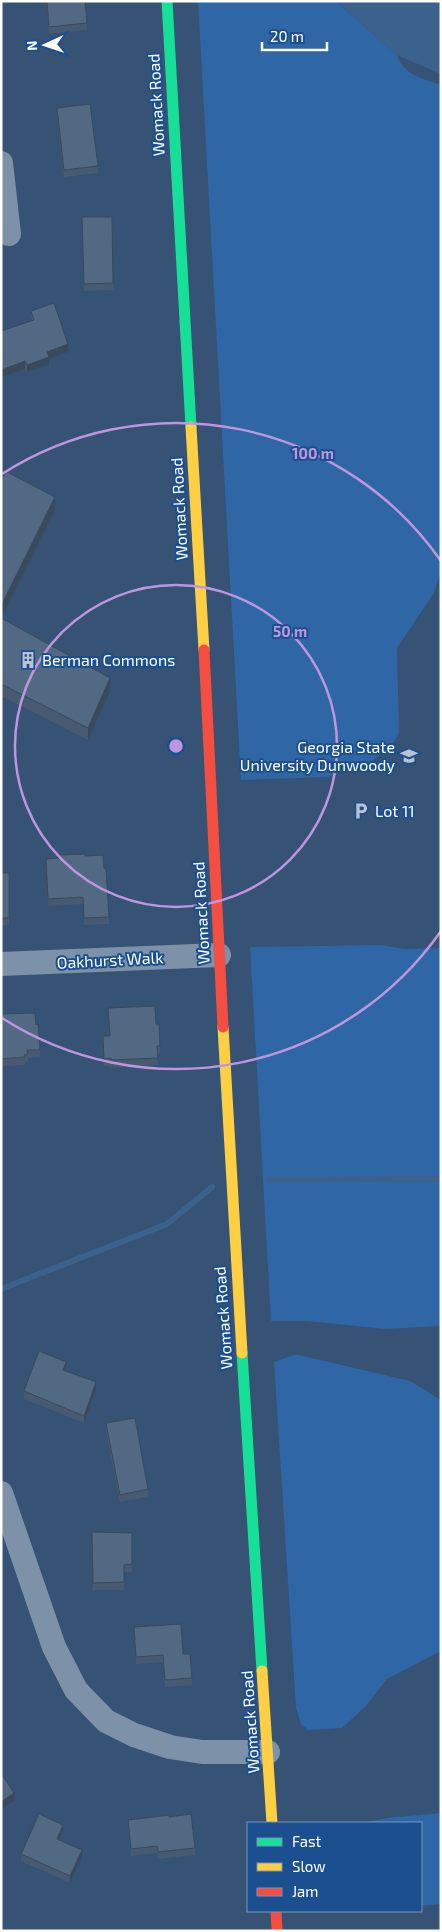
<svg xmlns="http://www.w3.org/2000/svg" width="442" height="1932" font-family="'Exo 2',sans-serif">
  <rect width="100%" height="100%" fill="#365274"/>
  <path fill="#2f66a5" d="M198,1H336L397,55C405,76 422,78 441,85V571L434,593L397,648L399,734L388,750L368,763L328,777L241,780Z
    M381,945L404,949L441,948V1326L385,1329L307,1321H271L250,947Z
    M294,1355H299L410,1381L441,1400V1651L387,1679L365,1707L342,1728L308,1730L301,1724L296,1708L274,1362Z
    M441,1813V1904L421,1906V1823H362L387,1818Z"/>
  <path fill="#3b618d" d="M336,1H441V74L397,55Z"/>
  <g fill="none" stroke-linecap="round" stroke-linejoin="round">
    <path stroke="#3b618d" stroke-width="6" d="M269,1180L441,1179
      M1,1289L167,1224L212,1187"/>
    <path stroke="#7d92a8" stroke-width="24" d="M1,163L9,234
      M1,964L219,955
      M1,1493L54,1647L76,1690L106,1721L134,1735L170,1747L202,1752H268"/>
    <path stroke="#16e098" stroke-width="11" d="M167,1L191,427
      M242,1353L262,1671"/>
    <path stroke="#ffcf43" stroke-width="11" d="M191,427L204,650
      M223,1027L242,1353
      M262,1671L272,1823"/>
    <path stroke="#f24e42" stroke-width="11" d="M204,650L223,1027
      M276,1911L277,1931"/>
  </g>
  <path fill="#475a72" d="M46,1H85L87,30L49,34Z
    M57,108L98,166V173L64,177L57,115Z
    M82,217H112L113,290L84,291Z
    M31,311L68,352L49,359V365L27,372L25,369L1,377V331L32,321Z
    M1,479L55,510L1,618L110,691L88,740L1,696Z
    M85,856L104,868L109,917V924L84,925L83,904L48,906L46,866Z
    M1,873H9V925L1,926Z
    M108,1008L156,1024L160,1046V1053L157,1054L158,1065L111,1068V1066H104L103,1036H110Z
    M1,1014L36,1025L40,1050V1057L28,1058V1062H25V1065L1,1066Z
    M66,1369L65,1371L96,1390L84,1423L24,1399V1391Z
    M106,1423L148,1489V1497L120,1502L106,1431Z
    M92,1532L132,1533V1572H124V1590H93Z
    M134,1627L183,1654L192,1678V1685L165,1687L163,1662L136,1664Z
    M169,1817L195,1848V1855L158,1859L157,1853L131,1856L128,1827V1820Z
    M63,1832L60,1840L82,1857L70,1883L21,1861V1854Z"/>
  <path fill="#394a5c" d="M68,344V352L49,359V365L27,372V365L47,352Z
    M25,361V369L1,377V370Z
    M55,497V510L1,618V606Z
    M110,678V691L88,740V728Z
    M66,1362V1369L63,1377V1370Z
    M96,1382V1390L84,1423V1416Z
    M14,1793V1801L1,1809V1802Z
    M63,1825V1832L57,1846V1839Z
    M82,1850V1857L70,1883V1876Z"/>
  <path fill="#526984" stroke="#394a5c" d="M47,1H85L87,23L49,27Z
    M90,104L98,166L64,170L57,108Z
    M82,217H112L113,283L84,284Z
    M54,303L68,344L47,352L49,357L27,365L25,361L1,370V331L34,320L31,311Z
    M7,472L55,497L1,606V479Z
    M1,618L110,678L88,728L1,684Z
    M85,854V856L103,855L104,868L106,869L109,917L84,918L83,897L48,899L46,859L59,858V855Z
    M1,873H9V918H1Z
    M155,1006L156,1024H159L160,1046H157L158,1058L111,1060V1058L104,1059L103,1036H110L108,1008Z
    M35,1013L36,1025L38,1024L40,1050H27L28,1054L24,1055L25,1057L1,1059V1014Z
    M39,1351L66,1362L63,1370L96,1382L84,1416L24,1391Z
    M135,1418L148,1489L120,1495L106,1423Z
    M92,1532L132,1533V1564L124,1565V1582L93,1583Z
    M181,1624L183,1654H190L192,1678L165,1680L163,1655L136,1657L134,1627Z
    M1,1773L14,1793L1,1802Z
    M39,1814L63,1825L57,1839L82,1850L70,1876L21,1854Z
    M191,1814L195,1848L158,1852L157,1846L131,1849L128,1820L169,1815V1817Z"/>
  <g fill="none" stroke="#bd96df" stroke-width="2.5">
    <circle cx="176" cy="746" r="161"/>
    <path d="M441 931A323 323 0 0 1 2 1018M2 474A323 323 0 0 1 441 561"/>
  </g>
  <defs>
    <g id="building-bare" transform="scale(1.35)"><path d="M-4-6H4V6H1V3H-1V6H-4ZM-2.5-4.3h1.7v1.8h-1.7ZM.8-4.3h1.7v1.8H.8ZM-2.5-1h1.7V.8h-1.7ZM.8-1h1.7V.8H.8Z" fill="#b9c2ce" stroke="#1b4f8f" stroke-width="2.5" paint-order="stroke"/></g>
    <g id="university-bare" transform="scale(1.35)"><path d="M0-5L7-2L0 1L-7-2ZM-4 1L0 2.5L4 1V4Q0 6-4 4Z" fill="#b9c2ce" stroke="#1b4f8f" stroke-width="2.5" paint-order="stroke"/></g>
    <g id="parking-bare" transform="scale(1.35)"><path d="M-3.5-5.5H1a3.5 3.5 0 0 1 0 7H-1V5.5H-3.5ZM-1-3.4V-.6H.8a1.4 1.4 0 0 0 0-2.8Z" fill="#b9c2ce" stroke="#1b4f8f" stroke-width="2.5" paint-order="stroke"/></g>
  </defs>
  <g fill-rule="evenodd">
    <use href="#building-bare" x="28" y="660"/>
    <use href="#university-bare" x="409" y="756"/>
    <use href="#parking-bare" x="361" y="811"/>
  </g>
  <g text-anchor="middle" stroke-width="4" stroke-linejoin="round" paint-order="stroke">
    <g font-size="16" fill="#fff" stroke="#1b4f8f">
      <text transform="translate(156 105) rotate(-93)" y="6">Womack Road</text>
      <text transform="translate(179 509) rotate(-93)" y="6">Womack Road</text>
      <text transform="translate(201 913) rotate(-93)" y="6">Womack Road</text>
      <text transform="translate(110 960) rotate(-3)" y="6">Oakhurst Walk</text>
      <text transform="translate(223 1318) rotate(-94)" y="6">Womack Road</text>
      <text transform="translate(250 1722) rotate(-94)" y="6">Womack Road</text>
    </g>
    <g font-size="16" fill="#fff" stroke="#1b4f8f" text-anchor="start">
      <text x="42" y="666">Berman Commons</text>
      <text x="395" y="753" text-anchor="end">Georgia State<tspan x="395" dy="18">University Dunwoody</tspan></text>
      <text x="375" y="817">Lot 11</text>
    </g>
  </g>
  <circle cx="176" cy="746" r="8" fill="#bd96df" stroke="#1b4f8f" stroke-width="2.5"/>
  <g font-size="15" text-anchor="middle" font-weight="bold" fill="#bd96df" stroke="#1b4f8f" stroke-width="4" stroke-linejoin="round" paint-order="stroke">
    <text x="313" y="459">100 m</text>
    <text x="290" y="637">50 m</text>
  </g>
  <rect width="442" height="1932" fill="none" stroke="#ffffff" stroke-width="5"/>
  <rect x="247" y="1822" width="175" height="90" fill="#1b4f8f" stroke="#7695bc"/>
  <rect x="257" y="1838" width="25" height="8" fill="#16e098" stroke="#7695bc"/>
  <text x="292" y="1847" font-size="15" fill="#ffffff">Fast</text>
  <rect x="257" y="1863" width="25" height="8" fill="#ffcf43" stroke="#7695bc"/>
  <text x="292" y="1872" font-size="15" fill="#ffffff">Slow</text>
  <rect x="257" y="1888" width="25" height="8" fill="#f24e42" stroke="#7695bc"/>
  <text x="292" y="1897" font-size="15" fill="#ffffff">Jam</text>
  <g transform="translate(45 45) rotate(267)" stroke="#1b4f8f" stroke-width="4" paint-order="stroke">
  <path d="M0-4L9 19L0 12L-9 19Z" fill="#ffffff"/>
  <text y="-8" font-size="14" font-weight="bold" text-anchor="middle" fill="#ffffff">N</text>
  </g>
  <path d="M262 42v8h65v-8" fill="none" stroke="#ffffff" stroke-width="2.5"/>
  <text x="270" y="42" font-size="15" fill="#ffffff" stroke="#1b4f8f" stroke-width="4" paint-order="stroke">20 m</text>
</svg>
